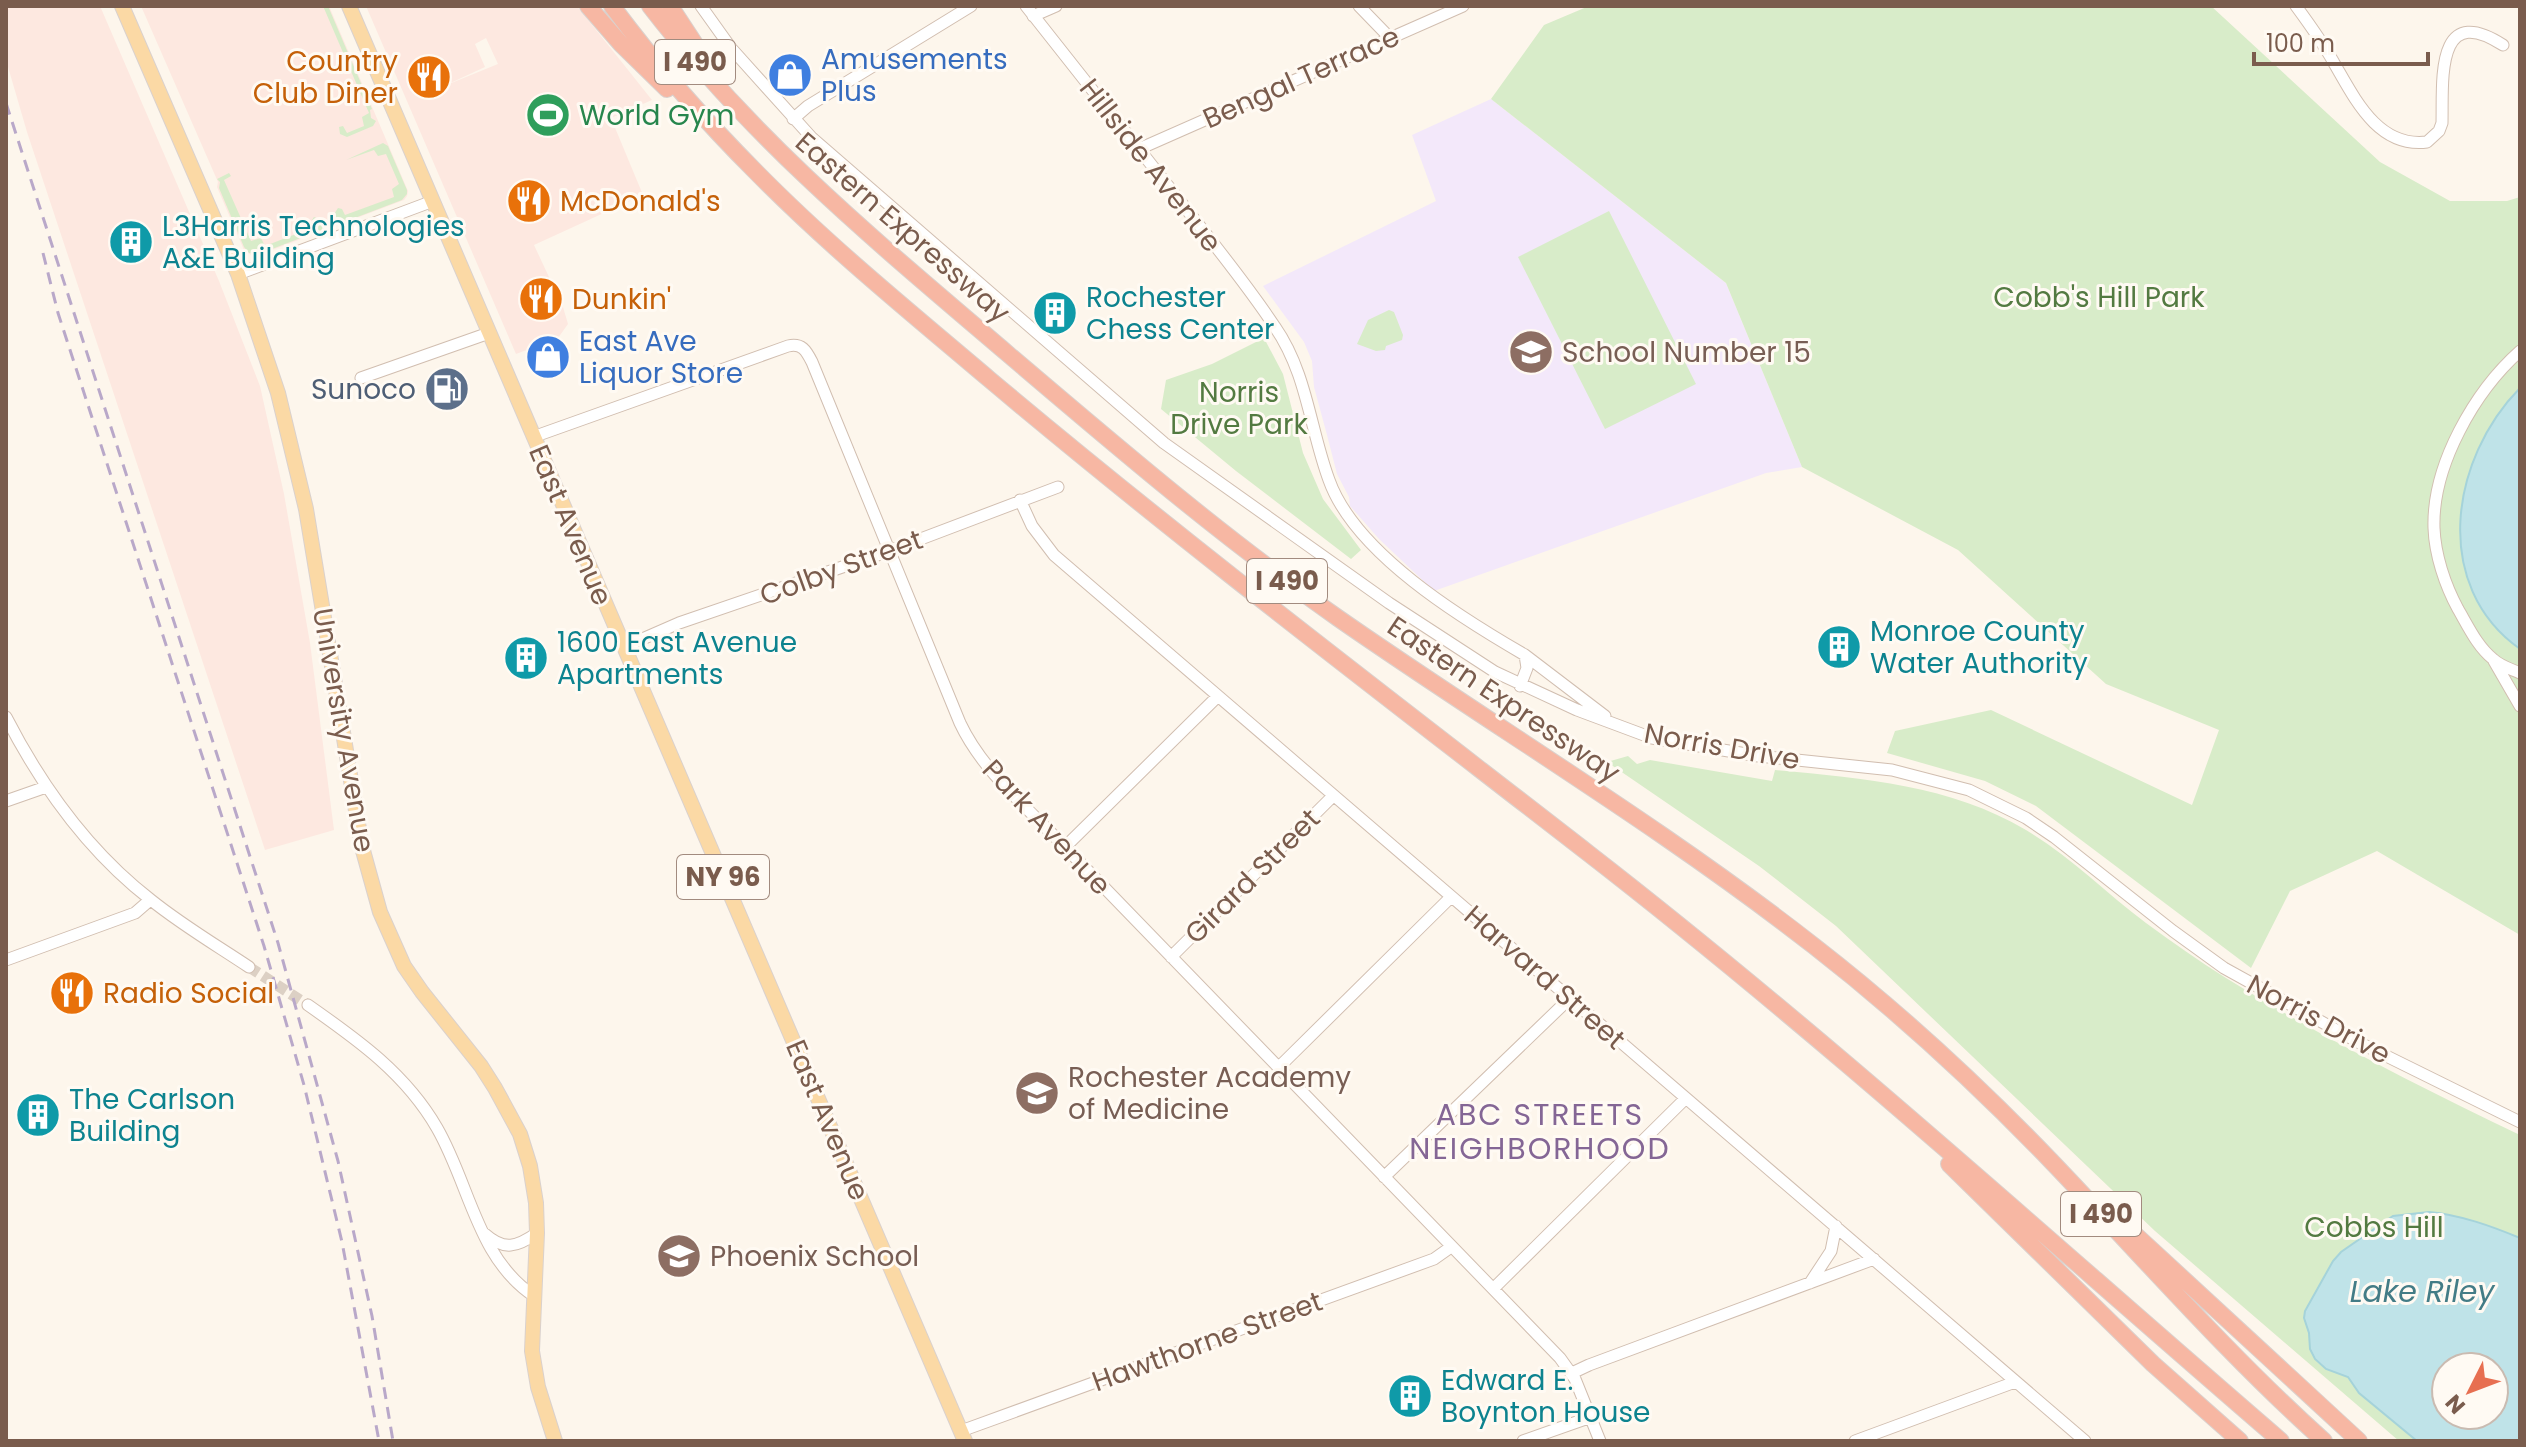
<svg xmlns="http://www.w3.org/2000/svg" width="2526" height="1447" font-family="Poppins,sans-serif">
  <rect width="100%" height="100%" fill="#fdf6ec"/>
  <path fill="#fde8e0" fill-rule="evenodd" d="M6,6H100L219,281L260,386L284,494L310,643L334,830L265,850L27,132L6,60Z
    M141,6H329L408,191L407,196L404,200L256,256L251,255L244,250L217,187L218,182Z
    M366,6H577L652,100L611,118L643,195L534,245L563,307L568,324L558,338L516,354ZM486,38L498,64L444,86L485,67L475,44Z"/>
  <path fill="#f3e8fa" d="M1491,99L1726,283L1802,467L1766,473L1434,591L1379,539L1350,506L1349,497L1337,474L1327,435L1314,387L1312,361L1304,342L1263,286L1436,201L1412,135Z"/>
  <path fill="#d8ecc9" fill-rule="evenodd" d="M323,6H328L372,109L370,110L371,118L376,121L373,126L347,137L340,134L339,127L343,126L347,133L364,126L362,117L369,113Z
    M1589,6H2211L2380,162L2450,201H2507L2520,197V935L2377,851L2290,891L2251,968L2036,806L1985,781L1887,753L1895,731L1991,710L2192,805L2219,730L2106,684L1958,550L1802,467L1726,283L1491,99L1544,25Z
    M383,143L388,146L407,190V194L402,200L339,224L334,214L338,208L342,209L345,215L394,197L392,189L399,184L386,154L378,156L374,150L346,160Z
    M229,173L231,176L224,180L251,241L261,238L265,246L314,227L312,220L314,217L321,220L324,229L259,254L249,253L244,247L219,188L220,182L217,179Z
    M1609,211L1696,384L1605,429L1518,257Z
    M1389,310L1394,312L1403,335L1402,340L1386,346L1385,350L1376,351L1357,344L1368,320Z
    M1264,338L1283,374L1303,453L1323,499L1361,550L1351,559L1236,471L1161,409L1166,380L1212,364Z
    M1628,756L1637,764L1650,760L1772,781L1775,770C1862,778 1950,785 2026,830C2070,856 2106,893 2146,923C2172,942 2199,961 2226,978C2321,1037 2420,1087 2520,1135V1441H2399L2155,1231L1836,926L1759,866L1607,762ZM2446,1367H2494V1415H2446Z"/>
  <path fill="#bfe3e8" stroke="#a5d3da" stroke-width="2" fill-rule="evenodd" d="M2520,388V649C2431,586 2450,459 2520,388Z
    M2429,1212C2461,1215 2491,1226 2520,1238V1441H2417L2359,1393L2348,1377L2326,1369L2315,1359L2310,1349L2309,1333L2304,1318L2305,1311L2333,1261L2341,1252L2393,1216ZM2446,1367H2494V1415H2446Z"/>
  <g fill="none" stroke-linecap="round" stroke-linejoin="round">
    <path stroke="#dcd0c4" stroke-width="11" stroke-dasharray="11 5.5" stroke-linecap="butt" d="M249,967L308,1005"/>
    <g stroke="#d1beb0" stroke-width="13">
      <path id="minor" d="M701,6L731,48L812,138L1164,443L1389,603L1495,672L1577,710L1652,738L1758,756L1892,770L1969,790L2026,818L2054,837L2173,931L2224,968L2358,1042L2520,1122
        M1026,6C1077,71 1129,136 1180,201C1212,242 1246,283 1275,327C1307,373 1310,429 1329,480C1355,553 1461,618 1525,655L1527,668L1520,686
        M1359,6L1390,38
        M2296,6C2310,25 2323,43 2334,63C2355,99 2378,148 2427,142L2439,131L2442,123C2443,81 2435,1 2503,45
        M1033,16L1056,6
        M793,119L808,106L971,6
        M1139,149L1463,6
        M238,274L433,201
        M2520,351C2475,391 2432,465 2434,528C2435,555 2445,585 2458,609C2468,626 2477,646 2493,659C2500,666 2511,669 2520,673
        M361,378L489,333
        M533,437L788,346C802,343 806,350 812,362L960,723C983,772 1029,809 1065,847L1560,1358L1575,1379L1600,1441
        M1020,500L1032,526L1054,555L2085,1441
        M624,647L679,623L889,551L1058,487
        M1525,655L1605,716
        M2494,661L2520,706
        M6,717C42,787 89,852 151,900C182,925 216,945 249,967
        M6,801L46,787
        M1065,847L1217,697
        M1171,957L1333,796
        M6,960L135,913L150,900
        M308,1005C358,1040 406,1074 437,1128C470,1185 477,1258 534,1296
        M1278,1068L1451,897
        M1384,1177L1569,999
        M485,1234C504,1251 517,1247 537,1233
        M1810,1283L1831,1251L1836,1226
        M1493,1289L1686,1098
        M1572,1373L1589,1365L1874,1259
        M961,1431L1434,1259L1451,1247
        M1523,1441L1591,1417
        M1855,1441L2015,1382"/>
    </g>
    <g stroke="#dad1cd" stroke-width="16">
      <path id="major" d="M122,6L238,274L278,393L306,509L362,847L380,912L404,966L422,992L481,1066L495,1088L520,1134L530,1166L536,1203L537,1233L532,1351L538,1387L555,1441
        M349,6L965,1441"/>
    </g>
    <g stroke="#dad1cd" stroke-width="18">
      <path id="highway" d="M588,6L621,44L667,89
        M612,6C656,65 705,121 757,173C830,247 910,312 989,379C1184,543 1387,697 1588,853C1828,1039 2051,1243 2281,1441
        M650,6C755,142 878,243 1008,354C1115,445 1222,537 1338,618C1496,728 1662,827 1814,946C1899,1012 1978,1085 2052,1162C2142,1256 2227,1354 2324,1441
        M670,6L706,61
        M1949,1164L2153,1364L2240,1441
        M2116,1217L2359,1441"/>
    </g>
    <use href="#minor" stroke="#fff" stroke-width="11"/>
    <use href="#major" stroke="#fbd9a5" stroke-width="14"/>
    <use href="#highway" stroke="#f7b7a3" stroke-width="16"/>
    <path stroke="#b9a8c9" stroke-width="3" stroke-dasharray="12 8" stroke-linecap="butt" d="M6,103L278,943L338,1161L372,1316L393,1441
      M43,253L58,313L264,946L304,1085L342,1242L379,1441"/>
  </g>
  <defs>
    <g id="shop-disc" transform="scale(2.3)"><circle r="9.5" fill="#3f7fe0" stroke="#fffaf3"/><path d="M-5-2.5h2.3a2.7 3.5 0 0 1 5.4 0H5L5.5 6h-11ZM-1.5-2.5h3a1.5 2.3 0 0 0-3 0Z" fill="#fff"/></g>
    <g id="restaurant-disc" transform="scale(2.3)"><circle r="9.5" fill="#e8710a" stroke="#fffaf3"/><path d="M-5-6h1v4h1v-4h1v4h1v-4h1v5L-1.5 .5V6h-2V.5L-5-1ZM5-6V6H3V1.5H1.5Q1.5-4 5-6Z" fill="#fff"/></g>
    <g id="stadium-disc" transform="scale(2.3)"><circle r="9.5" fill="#2e9e5b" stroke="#fffaf3"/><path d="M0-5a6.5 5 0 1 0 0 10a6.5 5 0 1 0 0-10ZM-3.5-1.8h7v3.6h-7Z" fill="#fff"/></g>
    <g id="building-disc" transform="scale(2.3)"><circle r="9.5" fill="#0f9aa8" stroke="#fffaf3"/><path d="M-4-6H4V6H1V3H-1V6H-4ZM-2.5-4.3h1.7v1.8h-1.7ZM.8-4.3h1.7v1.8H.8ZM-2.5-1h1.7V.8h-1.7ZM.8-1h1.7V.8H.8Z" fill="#fff"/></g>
    <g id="school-disc" transform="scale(2.3)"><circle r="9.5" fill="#8d6e63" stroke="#fffaf3"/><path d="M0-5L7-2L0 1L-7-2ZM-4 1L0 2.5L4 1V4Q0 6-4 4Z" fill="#fff"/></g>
    <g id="fuel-disc" transform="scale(2.3)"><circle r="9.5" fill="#5c6f8a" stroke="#fffaf3"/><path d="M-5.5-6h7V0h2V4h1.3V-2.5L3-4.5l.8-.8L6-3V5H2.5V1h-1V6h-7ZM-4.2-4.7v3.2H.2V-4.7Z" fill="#fff"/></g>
  </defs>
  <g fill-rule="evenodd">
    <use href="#shop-disc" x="790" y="75"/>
    <use href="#restaurant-disc" x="429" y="77"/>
    <use href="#stadium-disc" x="548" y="115"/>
    <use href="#restaurant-disc" x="529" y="201"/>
    <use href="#building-disc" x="131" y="242"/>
    <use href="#restaurant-disc" x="541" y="299"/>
    <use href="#building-disc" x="1055" y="313"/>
    <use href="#school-disc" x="1531" y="352"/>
    <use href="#shop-disc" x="548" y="357"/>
    <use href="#fuel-disc" x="447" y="389"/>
    <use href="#building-disc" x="1839" y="647"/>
    <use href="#building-disc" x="526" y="658"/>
    <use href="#restaurant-disc" x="72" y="993"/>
    <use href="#school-disc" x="1037" y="1093"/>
    <use href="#building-disc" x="38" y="1115"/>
    <use href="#school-disc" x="679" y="1256"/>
    <use href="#building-disc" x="1410" y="1396"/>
  </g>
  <g text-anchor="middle" stroke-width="6" stroke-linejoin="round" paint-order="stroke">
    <g fill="#fffaf3" stroke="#a28b7f" stroke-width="2">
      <rect x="655" y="40" width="80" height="44" rx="6"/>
      <rect x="1247" y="559" width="80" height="44" rx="6"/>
      <rect x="677" y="855" width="92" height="44" rx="6"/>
      <rect x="2061" y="1192" width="80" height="44" rx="6"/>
    </g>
    <g font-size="26" font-weight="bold" fill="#7a5c4d">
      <text x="695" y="71">I 490</text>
      <text x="1287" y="590">I 490</text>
      <text x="723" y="886">NY 96</text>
      <text x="2101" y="1223">I 490</text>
    </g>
    <g font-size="28" fill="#366cbe" stroke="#fffaf3" text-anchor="start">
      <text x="821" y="69">Amusements<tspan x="821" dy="32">Plus</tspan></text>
      <text x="579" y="351">East Ave<tspan x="579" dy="32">Liquor Store</tspan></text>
    </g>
    <g font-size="28" fill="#c56008" stroke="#fffaf3" text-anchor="start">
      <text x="398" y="71" text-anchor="end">Country<tspan x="398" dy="32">Club Diner</tspan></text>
      <text x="560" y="211">McDonald's</text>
      <text x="572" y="309">Dunkin'</text>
      <text x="103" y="1003">Radio Social</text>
    </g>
    <g font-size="28" fill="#7a5c4d" stroke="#fffaf3">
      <text transform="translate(1301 77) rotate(-24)" y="10">Bengal Terrace</text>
      <text transform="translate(1151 165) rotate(52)" y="10">Hillside Avenue</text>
      <text transform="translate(903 227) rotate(41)" y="10">Eastern Expressway</text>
      <text transform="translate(571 525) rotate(67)" y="10">East Avenue</text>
      <text transform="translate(841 567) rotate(-20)" y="10">Colby Street</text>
      <text transform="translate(1504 699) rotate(34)" y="10">Eastern Expressway</text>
      <text transform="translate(344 730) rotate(80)" y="10">University Avenue</text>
      <text transform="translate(1722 746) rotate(10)" y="10">Norris Drive</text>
      <text transform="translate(1047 827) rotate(47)" y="10">Park Avenue</text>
      <text transform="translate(1252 876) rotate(-45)" y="10">Girard Street</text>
      <text transform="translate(1545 977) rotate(41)" y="10">Harvard Street</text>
      <text transform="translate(2319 1019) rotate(28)" y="10">Norris Drive</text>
      <text transform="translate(828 1120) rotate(67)" y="10">East Avenue</text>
      <text transform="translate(1207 1341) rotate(-20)" y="10">Hawthorne Street</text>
    </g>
    <g font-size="28" fill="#27864d" stroke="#fffaf3" text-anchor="start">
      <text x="579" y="125">World Gym</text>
    </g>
    <g font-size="28" fill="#0d838f" stroke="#fffaf3" text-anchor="start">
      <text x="162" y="236">L3Harris Technologies<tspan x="162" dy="32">A&amp;E Building</tspan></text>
      <text x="1086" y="307">Rochester<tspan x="1086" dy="32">Chess Center</tspan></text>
      <text x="1870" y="641">Monroe County<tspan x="1870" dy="32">Water Authority</tspan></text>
      <text x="557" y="652">1600 East Avenue<tspan x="557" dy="32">Apartments</tspan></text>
      <text x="69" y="1109">The Carlson<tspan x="69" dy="32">Building</tspan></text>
      <text x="1441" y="1390">Edward E.<tspan x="1441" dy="32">Boynton House</tspan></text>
    </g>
    <g font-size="28" fill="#537a41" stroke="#fffaf3">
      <text x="2099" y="307">Cobb's Hill Park</text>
      <text x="1239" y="402">Norris<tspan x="1239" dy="32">Drive Park</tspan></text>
      <text x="2374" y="1237">Cobbs Hill</text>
    </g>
    <g font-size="28" fill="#785e54" stroke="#fffaf3" text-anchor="start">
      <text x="1562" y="362">School Number 15</text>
      <text x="1068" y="1087">Rochester Academy<tspan x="1068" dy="32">of Medicine</tspan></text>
      <text x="710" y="1266">Phoenix School</text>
    </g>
    <g font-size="28" fill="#4e5e75" stroke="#fffaf3" text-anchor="end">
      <text x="416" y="399">Sunoco</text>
    </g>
    <g font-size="30" letter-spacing="2" fill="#846695" stroke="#fffaf3">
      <text x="1540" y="1125">ABC STREETS<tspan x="1540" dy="34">NEIGHBORHOOD</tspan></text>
    </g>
    <g font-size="30" font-style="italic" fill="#437c86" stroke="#fffaf3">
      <text x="2422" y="1302">Lake Riley</text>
    </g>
  </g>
  <rect width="2526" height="1447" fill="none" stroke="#7a5c4d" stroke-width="16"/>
  <g transform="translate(2470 1391) rotate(228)"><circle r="38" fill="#fffaf3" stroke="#cabbb1" stroke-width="2"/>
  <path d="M0-6L14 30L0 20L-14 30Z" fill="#e76f51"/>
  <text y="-12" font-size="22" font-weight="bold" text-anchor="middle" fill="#7a5c4d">N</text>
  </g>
  <path d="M2254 52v12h174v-12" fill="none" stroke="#7a5c4d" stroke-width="4"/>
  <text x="2266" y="52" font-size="24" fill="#7a5c4d" stroke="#fffaf3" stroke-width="6" paint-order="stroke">100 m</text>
</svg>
